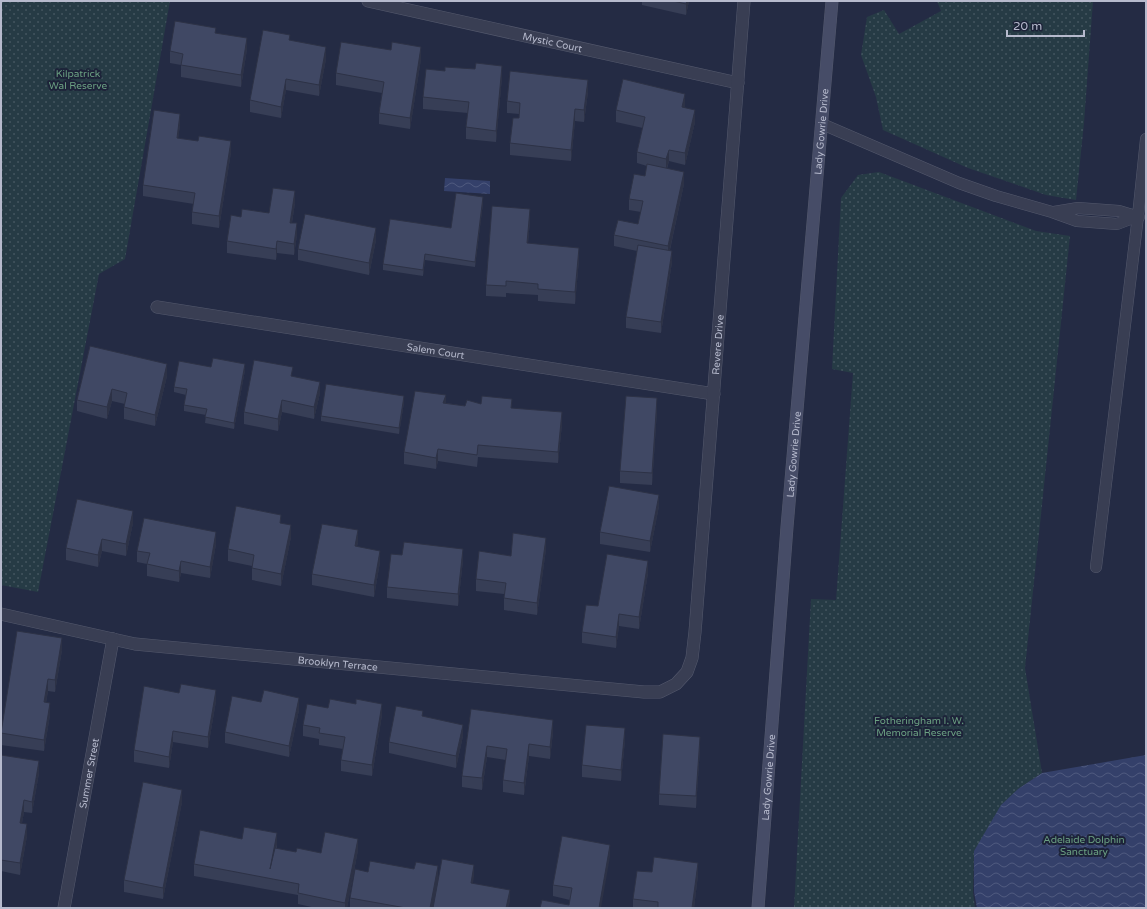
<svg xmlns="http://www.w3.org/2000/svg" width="1147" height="909" font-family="'Varela Round',sans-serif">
  <defs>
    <pattern id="park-dots" width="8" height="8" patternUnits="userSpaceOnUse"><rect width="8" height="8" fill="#263b45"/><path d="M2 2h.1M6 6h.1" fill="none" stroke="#43555f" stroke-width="1.8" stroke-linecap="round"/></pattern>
    <pattern id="water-waves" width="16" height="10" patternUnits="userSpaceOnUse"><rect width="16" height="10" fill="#34406a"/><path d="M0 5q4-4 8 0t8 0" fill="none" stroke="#4f5a7e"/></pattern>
  </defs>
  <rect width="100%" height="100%" fill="#242b44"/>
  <path fill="url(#park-dots)" d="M1,1H170L125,259L99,274L38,592L1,585Z
    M937,1H1093L1084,123L1076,200L1046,195L968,168L883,130L876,97L861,55L867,17L884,10L899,34L941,11Z
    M879,172L1036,231L1070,236L1025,668L1042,773L1018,789L974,851L973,893L975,908H794L811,599L836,600L853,373L832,369L841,198L858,175Z"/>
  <path fill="url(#water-waves)" d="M445,178L490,181V194L444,191Z
    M1146,755V908H977L974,892V851L1001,805L1018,789L1042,773Z"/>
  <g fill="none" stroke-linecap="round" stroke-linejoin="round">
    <g stroke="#54596d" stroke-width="12">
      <path id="service" d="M822,124L959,183L996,196L1052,212L1077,221L1117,224L1138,216
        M1054,212L1078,208L1119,211L1139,217
        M1096,567L1138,216L1146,139"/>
    </g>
    <g stroke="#54596d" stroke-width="13">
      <g id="minor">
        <path id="s1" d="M368,1L738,83"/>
        <path id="s2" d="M157,307L714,394"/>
        <path id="s3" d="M1,614L135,644L644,692H660L676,684L687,672L692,658L695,632L744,1"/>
        <path id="s4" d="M64,908L113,639"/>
      </g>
    </g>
    <g stroke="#54596d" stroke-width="13">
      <g id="secondary">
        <path id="s5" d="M758,908L787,527L832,1"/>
      </g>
    </g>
    <use href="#service" stroke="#393e53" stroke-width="11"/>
    <use href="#minor" stroke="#393e53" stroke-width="12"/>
    <use href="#secondary" stroke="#464c67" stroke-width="12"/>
  </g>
  <path fill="#373e56" d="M642,1H689L686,15L642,5Z
    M216,33L247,49L241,87L181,77V65L170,63V51Z
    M290,40L326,59L319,96L286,90L281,118L250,112V100Z
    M421,59L410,129L379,124V113L382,93L336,85V73Z
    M502,77L496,142L466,139V127L468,113L423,109V97Z
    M588,92L584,122L575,121L571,161L510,155V143L519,118V114L507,113V101Z
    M685,106L684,108L695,122L685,165L669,161L667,169L684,184L670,250L672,262L661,333L626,328V317L637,251L614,246V235L638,224L641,212L629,210V199L645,176L647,166L637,163V152L643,128L616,122V110Z
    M180,125L178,138L231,152L219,228L192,224V212L194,204L143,196V185Z
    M295,203L292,223L297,235L294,255L277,253L276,260L227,253V241L241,217L269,213Z
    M483,203L475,267L425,260L423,276L383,270V264L451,228Z
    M530,220L528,243L579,259L575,304L538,301V295L506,293V297L486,296V285Z
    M376,240L369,275L298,260V249Z
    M90,346L167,376L155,426L124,419V407L125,404L112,401L107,419L77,411V400Z
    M211,367L245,370L234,429L205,423L206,415L184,411V405L186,395L174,392V387Z
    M293,376L320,393L314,419L282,412L278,431L244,424V412Z
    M404,402L399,434L321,421V416Z
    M446,403L465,406L481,404L512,408L562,424L558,463L478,457L477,467L438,461L436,469L404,464V452Z
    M657,410L652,485L620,483V471Z
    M659,506L650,552L600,544V532Z
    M133,523L126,556L102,551L98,567L66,560V548Z
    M281,523L291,537L281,586L252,580V566L228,561V549Z
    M358,542L357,546L380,562L374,597L312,585V574Z
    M216,544L210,578L181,573L179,582L147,576V564L137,562V551Z
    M546,549L537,615L504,610V594L476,591V579L511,556Z
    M463,560L458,606L387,598V587Z
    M648,573L639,629L619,626L616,648L582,643V632L598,606Z
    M62,650L55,692L48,691L46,703L50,715L44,751L1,745V732Z
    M216,701L208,748L173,742L169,768L134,762V750Z
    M328,708L382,715L372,776L341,771V760L343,749L319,745V739L303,736V725Z
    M471,709L553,732L550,759L529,756L524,795L503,792V780L506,760L487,757L482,790L462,787V776Z
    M299,710L289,757L225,743V732Z
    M423,716L463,736L456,768L389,753V742Z
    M625,740L621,781L582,777V765Z
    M700,748L696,808L659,805V794Z
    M1,755L39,773L32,813L24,812L22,823L27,836L20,875L1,871Z
    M182,802L163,899L124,892V880Z
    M242,839L277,844V849L296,852L321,853L358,850L347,908H316L298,904V895L194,876V864Z
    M610,857L569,905L570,900L553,896V885Z
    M368,872L438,878L433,908H350V898Z
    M652,872L698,875L694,908H633V899Z"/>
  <path fill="#2d3246" d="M687,1H689L686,15V4Z
    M247,38V49L241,87V75Z
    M326,47V59L319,96V85Z
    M421,47V59L410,129V118Z
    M502,66V77L496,142V131Z
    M286,79V90L281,118V107Z
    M588,80V92L584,122V110Z
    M685,94V106L682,119V107Z
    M575,109V121L571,161V150Z
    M695,110V122L685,165V153Z
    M180,114V125L177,149V138Z
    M231,141V152L219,228V216Z
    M669,150V161L666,170V159Z
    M684,172V184L668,258V246Z
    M295,191V203L290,234V223Z
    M483,197V203L475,267V262Z
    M530,209V220L527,255V243Z
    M297,223V235L294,255V244Z
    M376,228V240L369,275V263Z
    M277,241V253L276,260V249Z
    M579,248V259L575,304V292Z
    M672,251V262L661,333V322Z
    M425,254V260L423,276V270Z
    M167,364V376L155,426V415Z
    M245,364V370L234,429V423Z
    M320,382V393L314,419V407Z
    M112,389V401L107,419V407Z
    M446,395V406L443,403Z
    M404,396V402L399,434V428Z
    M657,398V410L652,485V473Z
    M282,400V412L278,431V419Z
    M562,412V424L558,463V452Z
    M438,449V461L436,469V458Z
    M659,495V506L650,552V541Z
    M133,511V523L126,556V544Z
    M291,525V537L281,586V574Z
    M358,530V542L355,557V546Z
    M216,532V544L210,578V567Z
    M546,538V549L537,615V603Z
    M102,539V551L98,567V555Z
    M463,549V560L458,606V594Z
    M380,551V562L374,597V585Z
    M181,561V573L179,582V571Z
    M648,561V573L639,629V617Z
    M619,614V626L616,648V637Z
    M62,638V650L55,692V680Z
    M48,679V691L44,714V702Z
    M216,690V701L208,748V737Z
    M299,698V710L289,757V746Z
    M50,703V715L44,751V740Z
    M382,704V715L372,776V765Z
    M553,720V732L550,759V747Z
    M463,725V736L456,768V756Z
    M625,728V740L621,781V770Z
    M173,731V742L169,768V757Z
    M700,737V748L696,808V796Z
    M529,744V756L524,795V783Z
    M487,746V757L482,790V778Z
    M39,761V773L32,813V802Z
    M182,790V802L163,899V888Z
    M24,800V812L20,834V823Z
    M27,824V836L20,875V863Z
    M277,833V844L271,878L270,869Z
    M358,839V850L347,908H345V903Z
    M610,845V857L601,908H599Z
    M698,863V875L694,908H692Z
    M474,865V877L471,895V883Z
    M438,866V878L433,908H430Z
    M510,890V902L508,908H506Z"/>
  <path fill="#404864" stroke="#2d3246" d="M673,1H687L686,4Z
    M175,21L216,28L215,33L247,38L241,75L181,65L183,54L170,51Z
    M263,30L290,35L289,40L326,47L319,85L286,79L281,107L250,100Z
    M341,42L391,50L392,42L421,47L410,118L379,113L384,82L336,73Z
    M476,63L502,66L496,131L466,127L469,102L423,97L426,69L445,71V67L475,69Z
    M510,71L588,80L584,110L575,109L571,150L510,143L513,118H519L520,103L507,101Z
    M623,79L685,94L682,107L695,110L685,153L669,150L666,159L637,152L645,117L616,110Z
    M154,110L180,114L177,138L198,141L199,136L231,141L219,216L192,212L195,193L143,185Z
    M647,164L684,172L668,246L614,235L618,220L638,224L643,201L629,199L634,174L645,176Z
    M273,188L295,191L290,223H297L294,244L277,241L276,249L227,241L231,215L241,217L242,209L269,213Z
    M456,193L483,197L475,262L425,254L423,270L383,264L390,219L451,228Z
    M492,206L530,209L527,243L579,248L575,292L538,289V284L506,281V286L486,285Z
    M305,214L376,228L369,263L298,249Z
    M638,245L672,251L661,322L626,317Z
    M90,346L167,364L155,415L124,407L127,393L112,389L107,407L77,400Z
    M213,358L245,364L234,423L205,417L207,409L184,405L187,389L174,387L179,361L211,367Z
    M254,360L293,367L291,376L320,382L314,407L282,400L278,419L244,412Z
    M326,384L404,396L399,428L321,416Z
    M415,391L446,395L443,403L465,406L467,400L481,404L482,396L512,399L511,408L562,412L558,452L478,445L477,455L438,449L436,458L404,452Z
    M626,396L657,398L652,473L620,471Z
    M609,486L659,495L650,541L600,532Z
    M77,499L133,511L126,544L102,539L98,555L66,548Z
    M236,506L281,515L280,523L291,525L281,574L252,568L254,555L228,549Z
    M144,518L216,532L210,567L181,561L179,571L147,564L150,553L137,551Z
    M322,524L358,530L355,546L380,551L374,585L312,574Z
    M513,533L546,538L537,603L504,598L506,583L476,579L479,551L511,556Z
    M404,542L463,549L458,594L387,587L391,554L402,555Z
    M607,554L648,561L639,617L619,614L616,637L582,632L586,605L598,606Z
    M17,631L62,638L55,680L48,679L44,702L50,703L44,740L1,733Z
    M181,684L216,690L208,737L173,731L169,757L134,750L144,686L179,693Z
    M264,690L299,698L289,746L225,732L232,696L261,702Z
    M330,699L356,704V699L382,704L372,765L341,760L345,737L319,733L320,728L303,725L307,704L328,708Z
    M396,706L423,711L422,716L463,725L456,756L389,742Z
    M471,709L553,720L550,747L529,744L524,783L503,780L507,749L487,746L482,778L462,776Z
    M586,725L625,728L621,770L582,765Z
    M663,734L700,737L696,796L659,794Z
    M1,755L39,761L32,802L24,800L20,823L27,824L20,863L1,860Z
    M143,782L182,790L163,888L124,880Z
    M244,827L277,833L270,869L275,848L296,852L297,848L321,853L325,832L358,839L345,903L298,893L299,884L194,864L200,830L242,839Z
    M562,836L610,845L599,908H540L542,900L569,905L572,888L553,885Z
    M654,857L698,863L692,908H658V902L633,899L637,871L652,872Z
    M442,859L474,865L471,883L510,890L506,908H433Z
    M370,861L414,869L416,862L438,866L430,908H406L350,898L355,869L368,872Z"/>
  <g text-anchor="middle" stroke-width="4" stroke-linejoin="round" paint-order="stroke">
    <g font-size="10" fill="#b6bacd" stroke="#1d2339">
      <text dy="4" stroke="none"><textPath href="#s1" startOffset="189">Mystic Court</textPath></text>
      <text dy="4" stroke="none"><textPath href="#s5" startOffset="779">Lady Gowrie Drive</textPath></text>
      <text dy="4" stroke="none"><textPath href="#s3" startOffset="1028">Revere Drive</textPath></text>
      <text dy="4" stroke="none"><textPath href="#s2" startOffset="282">Salem Court</textPath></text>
      <text dy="4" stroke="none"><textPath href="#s5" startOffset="455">Lady Gowrie Drive</textPath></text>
      <text dy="4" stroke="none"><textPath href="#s3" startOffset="341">Brooklyn Terrace</textPath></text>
      <text dy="4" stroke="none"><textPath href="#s4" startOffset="137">Summer Street</textPath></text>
      <text dy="4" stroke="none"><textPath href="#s5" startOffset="131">Lady Gowrie Drive</textPath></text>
    </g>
    <g font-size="10" fill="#6ba082" stroke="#1d2339">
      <text x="78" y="77">Kilpatrick<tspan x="78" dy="12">Wal Reserve</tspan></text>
      <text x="919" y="724">Fotheringham I. W.<tspan x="919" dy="12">Memorial Reserve</tspan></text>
      <text x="1084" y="843">Adelaide Dolphin<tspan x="1084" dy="12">Sanctuary</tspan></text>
    </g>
  </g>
  <rect width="1147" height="909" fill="none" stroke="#b6bacd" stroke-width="4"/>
  <path d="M1007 30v6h77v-6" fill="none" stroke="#b6bacd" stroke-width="2"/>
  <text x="1013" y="30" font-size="12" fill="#b6bacd" stroke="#1d2339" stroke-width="3" paint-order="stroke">20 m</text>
</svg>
